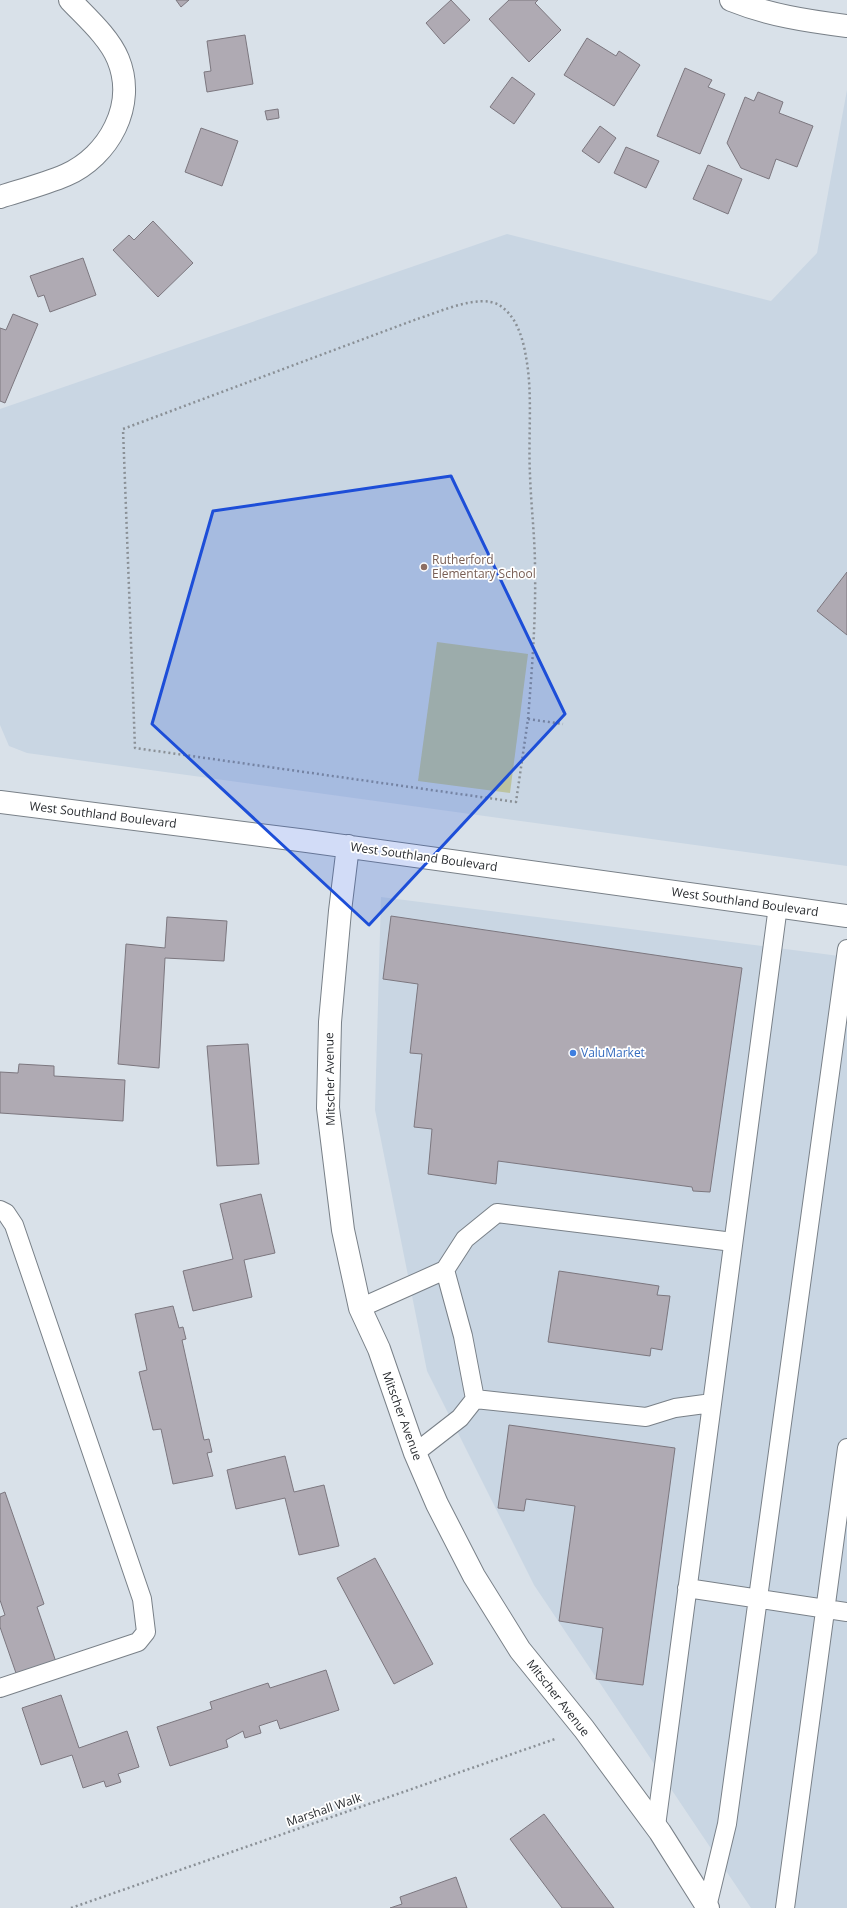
<svg xmlns="http://www.w3.org/2000/svg" width="847" height="1908" font-family="'Open Sans',sans-serif">
  <rect width="100%" height="100%" fill="#d9e1e9"/>
  <path fill="#c9d6e3" d="M847,90V866L27,753L9,746L0,725V409L507,234L771,301L817,253Z
    M381,897L847,957V1908H751L534,1585L427,1371L375,1110Z"/>
  <path fill="#bcc3a0" d="M437,642L528,654L510,793L418,781Z"/>
  <path fill="#afaab3" stroke="#7c777f" d="M176,0H189L181,7Z
    M451,0L470,20L444,44L426,23Z
    M509,0H538L535,3L561,30L529,62L489,19Z
    M245,35L253,84L207,92L204,72L211,71L207,41Z
    M587,38L616,56L619,51L640,65L614,106L564,75Z
    M685,68L712,80L708,87L725,94L700,154L657,136Z
    M512,77L535,94L514,124L490,107Z
    M758,92L783,102L779,113L813,126L797,167L776,159L769,179L741,168L727,143L745,97L754,101Z
    M278,109L279,118L267,120L265,111Z
    M600,126L616,138L599,163L582,151Z
    M201,128L238,141L222,186L185,172Z
    M626,147L659,161L646,188L614,173Z
    M708,165L742,179L728,214L693,199Z
    M153,221L193,263L158,297L113,250L129,235L134,240Z
    M83,258L96,295L50,312L44,295L38,297L30,276Z
    M13,314L38,324L5,403L0,401V328L6,330Z
    M847,572V635L817,611Z
    M391,916L742,968L710,1192L693,1191L692,1187L498,1161L496,1184L428,1174L432,1129L414,1127L422,1054L410,1053L418,984L383,979Z
    M167,917L227,921L224,961L165,958L159,1068L118,1064L126,944L165,948Z
    M248,1044L259,1164L217,1166L207,1046Z
    M19,1064L54,1066V1076L125,1080L123,1121L0,1113V1072L18,1073Z
    M261,1194L275,1253L244,1260L252,1297L193,1311L183,1271L233,1259L220,1204Z
    M559,1271L659,1286L657,1295L670,1296L662,1350L651,1348L650,1356L548,1342Z
    M173,1306L179,1328L183,1327L186,1339L182,1340L204,1440L209,1439L212,1452L207,1453L213,1476L173,1484L161,1429L153,1430L139,1372L147,1370L135,1314Z
    M509,1425L675,1448L643,1685L596,1679L603,1628L559,1621L575,1506L526,1499L524,1511L498,1508Z
    M285,1456L294,1492L324,1485L339,1546L299,1555L285,1498L236,1509L227,1470Z
    M5,1492L44,1604L37,1607L56,1662L17,1676L0,1627V1617L5,1615L0,1600V1494Z
    M375,1558L433,1664L394,1684L337,1578Z
    M326,1670L339,1710L280,1729L277,1720L259,1726L261,1733L245,1738L243,1731L226,1740L228,1747L170,1766L157,1727L212,1709L210,1702L268,1683L270,1688Z
    M61,1695L79,1748L127,1731L139,1767L118,1774L121,1782L106,1787L104,1781L83,1788L72,1755L41,1765L22,1708Z
    M544,1814L614,1908H562L510,1839Z
    M456,1877L467,1908H390L402,1904L400,1897Z"/>
  <g fill="none" stroke-linecap="round" stroke-linejoin="round">
    <g stroke="#798088" stroke-width="20">
      <path id="lane" d="M0,1210L6,1213L14,1225L142,1599L146,1632L138,1642L0,1688
        M360,1308L445,1270L465,1239L497,1213L733,1242
        M475,1399L646,1417L675,1408L712,1403
        M415,1453L460,1418L475,1399L463,1336L445,1270
        M687,1588L847,1612
        M656,1826L778,906
        M707,1907L727,1824L847,949
        M785,1908L847,1448"/>
    </g>
    <g stroke="#798088" stroke-width="24">
      <path id="street" d="M731,0C768,15 807,21 847,26
        M0,197C22,190 45,184 66,175C109,156 137,105 118,59C109,37 86,17 70,0
        M0,802L307,841L847,916
        M348,846L340,911L330,1022L328,1108L343,1230L360,1308L379,1349L415,1453L437,1504L474,1576L520,1650L584,1729L660,1832L708,1908"/>
    </g>
    <path stroke="#8a9096" stroke-width="2.5" stroke-dasharray="2 3" stroke-linecap="butt" d="M528,719C532,669 536,619 535,568C535,537 531,506 530,475C528,436 533,394 526,357C523,338 516,315 499,305C479,293 437,313 417,319L123,429L135,748L516,802L528,719L563,724
      M71,1908L555,1739"/>
    <use href="#lane" stroke="#fff" stroke-width="18"/>
    <use href="#street" stroke="#fff" stroke-width="22"/>
  </g>
  <path fill="#1d4ed8" fill-opacity="0.2" stroke="#1d4ed8" stroke-width="3" stroke-linejoin="round" d="M451,476L565,714L369,925L152,724L213,511Z"/>
  <circle fill="#8d6e63" stroke="#fff" stroke-width="1.5" cx="424" cy="567" r="4"/>
  <circle fill="#3f7fe0" stroke="#fff" stroke-width="1.5" cx="573" cy="1053" r="4"/>
  <g text-anchor="middle" stroke-width="3.5" stroke-linejoin="round" paint-order="stroke">
    <g font-size="12" fill="#785e54" stroke="#fff" text-anchor="start">
      <text x="432" y="564">Rutherford<tspan x="432" dy="14">Elementary School</tspan></text>
    </g>
    <g font-size="12" fill="#292c30" stroke="#fff">
      <text transform="translate(103 815) rotate(7)" y="4">West Southland Boulevard</text>
      <text transform="translate(424 857) rotate(8)" y="4">West Southland Boulevard</text>
      <text transform="translate(745 902) rotate(8)" y="4">West Southland Boulevard</text>
      <text transform="translate(330 1079) rotate(-91)" y="4">Mitscher Avenue</text>
      <text transform="translate(402 1416) rotate(70)" y="4">Mitscher Avenue</text>
      <text transform="translate(558 1698) rotate(52)" y="4">Mitscher Avenue</text>
      <text transform="translate(324 1810) rotate(-19)" y="4">Marshall Walk</text>
    </g>
    <g font-size="12" fill="#366cbe" stroke="#fff" text-anchor="start">
      <text x="581" y="1057">ValuMarket</text>
    </g>
  </g>
</svg>
